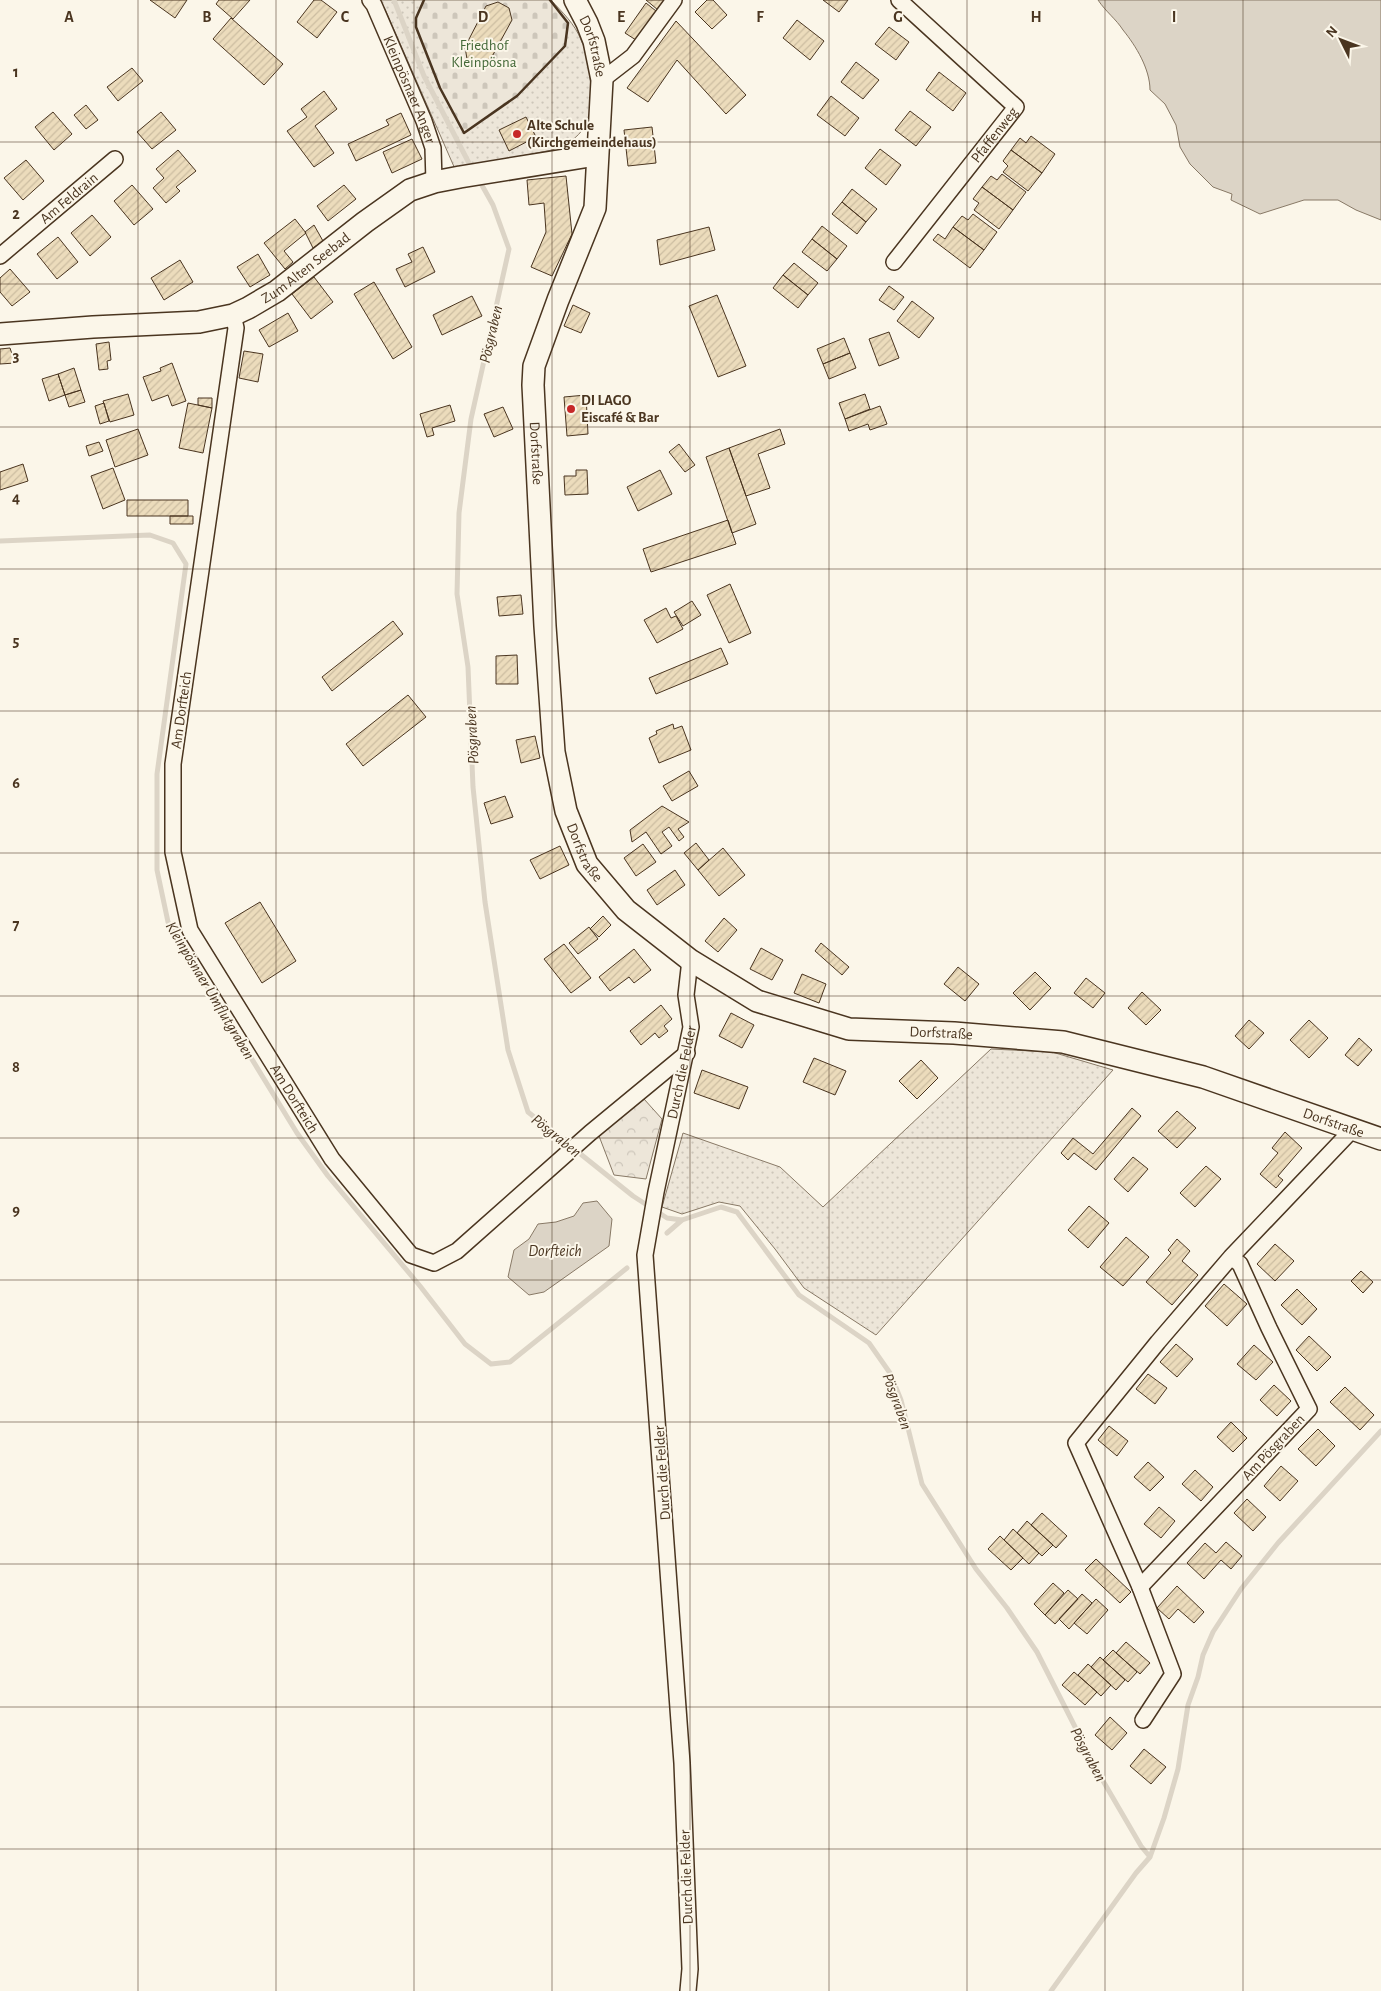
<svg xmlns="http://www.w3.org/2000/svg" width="1381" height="1991" font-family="'Alegreya Sans',sans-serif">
  <defs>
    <pattern id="grass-dots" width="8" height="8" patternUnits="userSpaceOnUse" patternTransform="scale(1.25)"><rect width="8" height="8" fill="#ede6d9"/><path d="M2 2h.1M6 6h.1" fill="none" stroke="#cdc6ba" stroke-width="1.8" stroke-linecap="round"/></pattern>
    <pattern id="forest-crowns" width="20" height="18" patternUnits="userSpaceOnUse" patternTransform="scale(1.25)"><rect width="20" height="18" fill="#ede6d9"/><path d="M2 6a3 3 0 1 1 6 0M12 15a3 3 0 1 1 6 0" fill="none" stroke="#cdc6ba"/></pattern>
    <pattern id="cemetery-stones" width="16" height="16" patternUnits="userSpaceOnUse" patternTransform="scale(1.25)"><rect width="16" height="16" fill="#ede6d9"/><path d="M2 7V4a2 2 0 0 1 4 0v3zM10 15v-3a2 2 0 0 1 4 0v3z" fill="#cdc6ba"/></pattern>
    <pattern id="building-hatch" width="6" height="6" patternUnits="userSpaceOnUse" patternTransform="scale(1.25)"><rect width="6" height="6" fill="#ecdcbc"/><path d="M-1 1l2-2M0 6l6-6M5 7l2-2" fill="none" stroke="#ccbda1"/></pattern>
  </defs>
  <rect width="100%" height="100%" fill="#fbf6e9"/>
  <path fill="url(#grass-dots)" stroke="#887966" d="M379,0H551C562,12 575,24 581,40C587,52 588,64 590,77C594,113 590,137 552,150L455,169L385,9Z
    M991,1049L1052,1052L1113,1070L876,1335L804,1288L775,1249L740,1206L719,1202L682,1214L662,1207L683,1133L780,1167L823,1207Z"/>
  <path fill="url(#forest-crowns)" stroke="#887966" d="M644,1099L662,1119L646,1179L614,1175L599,1136Z"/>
  <path fill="url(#cemetery-stones)" stroke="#887966" d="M424,0H550L568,23L565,46L517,96L464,133L440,88L416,27V18Z"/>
  <path fill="#dcd4c6" stroke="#887966" d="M1098,0H1381V220L1356,210L1338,200H1304L1260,214L1231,200L1232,194L1213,187L1190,164L1180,147L1176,125L1165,104L1150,90C1150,69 1136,46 1123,30C1116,19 1106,12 1098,0Z
    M597,1201L612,1219L609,1246L544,1292L529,1295L508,1277L514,1250L529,1239L538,1224L556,1222L574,1216L583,1203Z"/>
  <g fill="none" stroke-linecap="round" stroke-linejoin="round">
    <path stroke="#dcd4c6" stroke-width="5" d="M394,0L424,76L472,169
      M479,180L493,205L509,249L471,419L459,513L457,594L468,667L473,787L485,902L508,1050L528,1112L633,1196L667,1218L682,1220L721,1207L737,1212L799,1295L869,1343L890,1373L901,1400L922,1484L976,1569L1007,1608L1037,1652L1099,1774L1141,1846L1150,1857
      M0,541L150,535L173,543L186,564L157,774V870L168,922L297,1133L328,1176L420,1286L465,1344L491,1364L510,1362L627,1268
      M667,1233L682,1220
      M1051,1991L1136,1873L1150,1857L1164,1818L1178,1769L1188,1705L1198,1677L1203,1655L1213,1632L1241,1589L1278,1543L1381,1431"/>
  </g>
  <path fill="url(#building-hatch)" stroke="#4a3520" d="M150,0H187L175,18Z
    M219,0H250L233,19L216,4Z
    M314,0H321L337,12L317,38L297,22Z
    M646,0H665L658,10Z
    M707,0H713L727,15L712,29L695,12Z
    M823,0H848L839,12Z
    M498,2L509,8L512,20L489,62L478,66L467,59L465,47L486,6Z
    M646,3L656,11L636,40L625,33Z
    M231,18L283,64L264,85L213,39Z
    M797,20L824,41L810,60L783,38Z
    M676,21L746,95L726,114L677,60L648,102L627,88Z
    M889,27L909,42L896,60L875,44Z
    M856,62L879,80L863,99L841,82Z
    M132,68L143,81L118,101L107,87Z
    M939,72L966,93L953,111L926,90Z
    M324,91L337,109L315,126L334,153L314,167L287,131L307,117L301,109Z
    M831,96L859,118L845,136L817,115Z
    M86,105L98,120L86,129L74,115Z
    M910,111L931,127L916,146L895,130Z
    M53,112L72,134L54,150L35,127Z
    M161,112L176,130L152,149L137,132Z
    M401,113L411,135L356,161L348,144L389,125L386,120Z
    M526,117L536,137L509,151L499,130Z
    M652,127L656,163L628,166L624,130Z
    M1031,136L1055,154L1042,173L1011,150L1020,138L1026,143Z
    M412,139L422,159L392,173L383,152Z
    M880,149L901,165L886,185L865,168Z
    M178,150L196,171L176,187L180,191L166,203L153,188L164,178L156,169Z
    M1011,150L1042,173L1028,191L1003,172L1008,166L1003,161Z
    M26,160L44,181L23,200L4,178Z
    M1002,174L1026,192L1013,210L982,187L991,176L997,180Z
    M566,176L572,234L552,276L531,267L546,232L544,203L529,205L527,180Z
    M132,185L153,209L134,225L114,201Z
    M344,185L356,199L328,221L317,206Z
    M982,187L1013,210L999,229L974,210L979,203L973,199Z
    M852,189L877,209L866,222L842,202Z
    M842,202L866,222L857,234L832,214Z
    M973,214L997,232L984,250L953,227L962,216L968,220Z
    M92,215L111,237L90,256L71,233Z
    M295,219L306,233L284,251L293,262L285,269L264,243Z
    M314,225L323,241L313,248L305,232Z
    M822,226L847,246L837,259L812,239Z
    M709,227L715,250L660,265L657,240Z
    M953,227L984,250L970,268L933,240L938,234L945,239Z
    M58,237L78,262L57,279L37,254Z
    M812,239L837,259L827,271L802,252Z
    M423,247L435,272L405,287L396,269L412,262L408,254Z
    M258,254L270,275L250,287L237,267Z
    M180,260L193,282L164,300L151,278Z
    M794,263L818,283L808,295L783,275Z
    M10,269L30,292L12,306L0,292V278Z
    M783,275L808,295L798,308L773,288Z
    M314,277L333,302L311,319L292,294Z
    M374,282L412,347L393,359L354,294Z
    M889,286L904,297L894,310L879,300Z
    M717,295L746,366L718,377L689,306Z
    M472,296L482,316L442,335L433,315Z
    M912,301L934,318L919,338L897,321Z
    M573,305L590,313L581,333L564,326Z
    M288,313L298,331L269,347L259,330Z
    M889,332L899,358L879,366L869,339Z
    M844,338L850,353L823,364L817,349Z
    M109,342L111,360L107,361L108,369L99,370L96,344Z
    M10,348L15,363L0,364V349Z
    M244,351L263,354L258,382L239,378Z
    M850,353L856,368L829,379L823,364Z
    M172,363L186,401L172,406L168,395L152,401L143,377L161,371L160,368Z
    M74,368L81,390L65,395L58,374Z
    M58,374L65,395L49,401L42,379Z
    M81,390L85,402L69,407L65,395Z
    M128,394L134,415L110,422L103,401Z
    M865,394L870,409L845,419L839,403Z
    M586,395L588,434L567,436L564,397Z
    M198,398H212V408L198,405Z
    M104,403L109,421L100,424L95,406Z
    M188,403L212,408L203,453L179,448Z
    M450,405L455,421L432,428L434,435L427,437L420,414Z
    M880,406L887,424L870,430L868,424L849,431L845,419Z
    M503,407L513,429L494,437L484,414Z
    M138,429L148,455L115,467L106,440Z
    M780,429L785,444L758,454L770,488L746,496L729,448Z
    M99,442L103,451L89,456L86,446Z
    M679,444L695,465L685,472L669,452Z
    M729,448L756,524L732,533L706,457Z
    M23,464L28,481L0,490V472Z
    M113,468L125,500L103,509L91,476Z
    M576,470H587L588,494L565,495L564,476H576Z
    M660,470L672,494L638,511L627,487Z
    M127,500H188V516H127Z
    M170,516H193V524H170Z
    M728,520L736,544L651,572L643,549Z
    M730,584L751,633L729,643L707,595Z
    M521,595L523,614L499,616L497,597Z
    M692,601L701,615L683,626L674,612Z
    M666,608L671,618L676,616L683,629L657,643L644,620Z
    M393,621L403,634L332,691L322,677Z
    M721,648L728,664L656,694L649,678Z
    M517,655L518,684H496V656Z
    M408,695L426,717L363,766L346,744Z
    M673,724L674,729L682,726L691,750L659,763L649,738L657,734L656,731Z
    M535,736L540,758L521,763L516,740Z
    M689,771L698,786L672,801L663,786Z
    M505,796L513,817L491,824L484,803Z
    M662,806L689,822L678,829L684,837L679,841L669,827L662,832L672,846L661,854L646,832L632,842L630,830Z
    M696,843L709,860L698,870L684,853Z
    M643,844L656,862L636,876L624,858Z
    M560,846L569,865L540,879L530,860Z
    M723,848L745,875L719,896L698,870Z
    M675,870L685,885L657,905L647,890Z
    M260,902L296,961L262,983L225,923Z
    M603,916L611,925L599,937L590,929Z
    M724,918L737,930L718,952L705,941Z
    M589,927L598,939L578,954L569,943Z
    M821,943L849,967L842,975L815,951Z
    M564,944L591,978L571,993L544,959Z
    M761,948L783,960L772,980L750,969Z
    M634,949L651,970L634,983L629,977L610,991L599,977Z
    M958,967L979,984L965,1001L944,984Z
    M1035,972L1051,988L1030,1010L1013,993Z
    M802,974L826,984L819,1003L794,993Z
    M1086,978L1105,993L1093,1008L1074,993Z
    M1142,992L1161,1010L1146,1025L1128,1008Z
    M661,1005L672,1019L664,1026L668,1031L659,1038L655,1033L641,1045L630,1031Z
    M731,1013L754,1025L742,1048L719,1036Z
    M1249,1020L1264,1033L1249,1049L1235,1036Z
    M1309,1020L1328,1038L1309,1058L1290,1040Z
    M1359,1038L1372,1050L1358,1066L1345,1055Z
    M814,1058L846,1071L835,1095L803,1082Z
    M921,1060L938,1078L917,1099L899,1081Z
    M702,1070L748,1087L739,1109L694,1093Z
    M1132,1108L1141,1116L1096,1170L1074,1153L1068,1160L1061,1153L1073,1138L1093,1154Z
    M1177,1111L1196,1128L1177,1148L1158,1131Z
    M1285,1132L1302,1148L1278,1176L1283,1180L1276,1188L1260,1174L1278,1153L1272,1148Z
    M1133,1157L1148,1169L1128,1192L1114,1179Z
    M1206,1166L1221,1179L1195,1207L1180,1193Z
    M1089,1206L1109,1223L1088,1248L1068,1230Z
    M1126,1237L1149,1257L1123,1286L1100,1267Z
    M1177,1239L1190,1251L1182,1261L1198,1275L1172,1305L1146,1282L1171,1253L1168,1250Z
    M1275,1244L1294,1261L1275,1281L1257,1264Z
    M1361,1271L1373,1282L1363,1293L1351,1281Z
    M1224,1284L1247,1304L1227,1326L1205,1306Z
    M1297,1289L1317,1309L1302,1325L1281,1305Z
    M1309,1336L1331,1357L1317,1371L1296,1350Z
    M1176,1344L1193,1359L1177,1377L1160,1362Z
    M1254,1345L1273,1362L1256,1380L1237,1364Z
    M1148,1374L1167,1388L1155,1404L1136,1389Z
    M1274,1385L1291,1401L1277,1416L1260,1400Z
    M1345,1387L1374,1415L1360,1430L1330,1402Z
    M1231,1422L1247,1438L1233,1452L1217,1437Z
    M1109,1426L1128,1441L1117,1456L1098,1440Z
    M1318,1429L1335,1446L1316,1466L1298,1449Z
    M1148,1462L1164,1477L1150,1491L1134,1477Z
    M1281,1466L1298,1481L1280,1501L1264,1486Z
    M1195,1470L1213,1487L1201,1501L1182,1484Z
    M1247,1499L1266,1517L1253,1531L1234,1513Z
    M1159,1507L1175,1521L1161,1538L1144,1524Z
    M1042,1513L1067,1536L1056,1548L1031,1525Z
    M1027,1521L1053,1545L1042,1556L1017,1533Z
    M1013,1529L1039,1553L1029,1564L1004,1540Z
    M1000,1536L1023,1558L1011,1570L988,1549Z
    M1226,1542L1242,1556L1231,1569L1221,1560L1204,1579L1187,1563L1205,1543L1216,1553Z
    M1096,1559L1131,1592L1120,1603L1085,1570Z
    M1053,1583L1064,1593L1045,1615L1034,1604Z
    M1177,1586L1204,1612L1194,1623L1178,1609L1169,1619L1157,1608Z
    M1068,1590L1078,1599L1055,1624L1045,1615Z
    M1082,1594L1092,1603L1069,1629L1059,1619Z
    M1096,1599L1108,1610L1087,1634L1074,1623Z
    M1126,1642L1150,1663L1140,1674L1116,1653Z
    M1113,1650L1137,1672L1128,1682L1103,1660Z
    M1100,1657L1125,1680L1116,1690L1091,1667Z
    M1088,1664L1111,1685L1101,1696L1078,1675Z
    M1074,1672L1097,1692L1085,1705L1062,1685Z
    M1110,1717L1127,1733L1112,1750L1095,1735Z
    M1144,1749L1166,1767L1151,1784L1130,1766Z"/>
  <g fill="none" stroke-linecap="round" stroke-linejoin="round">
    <g stroke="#4a3520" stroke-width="18">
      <g id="street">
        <path id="s1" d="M370,0L374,5L424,121L433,148L434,182"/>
        <path d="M602,80L633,56L674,0"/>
        <path id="s2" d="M0,256L115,159"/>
        <path id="s3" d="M894,262L1016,107L899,0"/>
        <path id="s4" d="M233,315L236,328L173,764V852L190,930L332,1159L411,1255L434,1263L457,1251L590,1133L687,1053"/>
        <path d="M1231,1257L1240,1264L1269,1328L1309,1409L1140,1587L1076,1443L1158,1342L1231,1257L1353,1129"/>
        <path d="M1140,1587L1173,1674L1143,1720"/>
        <path id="s5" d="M688,1991L690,1969L682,1763L645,1255L656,1192L691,1027L686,995L690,960"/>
      </g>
    </g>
    <g stroke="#4a3520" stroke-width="24">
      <g id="secondary">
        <path id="s6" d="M575,0L587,23L594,41L602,80L595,208L558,300L534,366L533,385L545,626L554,752L566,811L587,864L626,910L690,960L757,1001L849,1029L954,1033L1063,1042L1203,1077L1381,1139"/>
        <path id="s7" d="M0,334L93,327L199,322L233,315L248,308L277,291L365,222L410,190L434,182L460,177L596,155"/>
      </g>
    </g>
    <use href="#street" stroke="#fbf6e9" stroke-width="15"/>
    <use href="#secondary" stroke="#fbf6e9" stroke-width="21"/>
    <path stroke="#4a3520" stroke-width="2.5" d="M424,0L416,18V27L440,88L464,133L517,96L565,46L568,23L550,0"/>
  </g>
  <path fill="none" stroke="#4a3520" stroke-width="1" stroke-opacity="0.55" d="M138,0V1991M276,0V1991M414,0V1991M552,0V1991M690,0V1991M829,0V1991M967,0V1991M1105,0V1991M1243,0V1991M0,142H1381M0,284H1381M0,427H1381M0,569H1381M0,711H1381M0,853H1381M0,996H1381M0,1138H1381M0,1280H1381M0,1422H1381M0,1564H1381M0,1707H1381M0,1849H1381"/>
  <g fill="#c62828" stroke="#fbf6e9" stroke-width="2">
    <circle cx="517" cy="134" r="5"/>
    <circle cx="571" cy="409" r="5"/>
  </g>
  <g text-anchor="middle" stroke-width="4" stroke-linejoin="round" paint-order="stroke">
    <g font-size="15" fill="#436837" stroke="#fbf6e9">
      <text x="484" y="50">Friedhof<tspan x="484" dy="17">Kleinpösna</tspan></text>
    </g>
    <g font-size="15" fill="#4a3520" stroke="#fbf6e9">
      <text dy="5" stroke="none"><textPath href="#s6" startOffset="50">Dorfstraße</textPath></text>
      <text dy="5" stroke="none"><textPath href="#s1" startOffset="98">Kleinpösnaer Anger</textPath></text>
      <text dy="5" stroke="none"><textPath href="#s3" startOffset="162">Pfaffenweg</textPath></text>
      <text dy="5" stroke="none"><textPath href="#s2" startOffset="90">Am Feldrain</textPath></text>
      <text dy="5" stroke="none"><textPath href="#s7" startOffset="321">Zum Alten Seebad</textPath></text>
      <text dy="5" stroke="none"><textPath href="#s6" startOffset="470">Dorfstraße</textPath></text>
      <text transform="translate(181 710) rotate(-82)" y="5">Am Dorfteich</text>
      <text dy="5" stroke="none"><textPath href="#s6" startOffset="875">Dorfstraße</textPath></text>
      <text dy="5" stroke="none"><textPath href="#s6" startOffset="1295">Dorfstraße</textPath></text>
      <text dy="5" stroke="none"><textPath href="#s5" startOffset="924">Durch die Felder</textPath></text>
      <text dy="5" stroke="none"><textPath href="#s4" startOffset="820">Am Dorfteich</textPath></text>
      <text dy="5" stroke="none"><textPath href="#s6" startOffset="1700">Dorfstraße</textPath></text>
      <text transform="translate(1273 1447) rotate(-47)" y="5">Am Pösgraben</text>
      <text transform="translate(662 1473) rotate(-94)" y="5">Durch die Felder</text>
      <text transform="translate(686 1877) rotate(-92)" y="5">Durch die Felder</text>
    </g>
    <g font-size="15" font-weight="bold" fill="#4a3520" stroke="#fbf6e9" text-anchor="start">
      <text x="527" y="130">Alte Schule<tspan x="527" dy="17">(Kirchgemeindehaus)</tspan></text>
      <text x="581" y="405">DI LAGO<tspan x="581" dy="17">Eiscafé &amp; Bar</tspan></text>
    </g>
    <g font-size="16" font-style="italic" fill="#4a3520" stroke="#fbf6e9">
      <text transform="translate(490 334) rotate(-77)" y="6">Pösgraben</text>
      <text transform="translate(471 735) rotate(-93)" y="6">Pösgraben</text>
      <text transform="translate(211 990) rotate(59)" y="6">Kleinpösnaer Umflutgraben</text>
      <text transform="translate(557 1135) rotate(39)" y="6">Pösgraben</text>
      <text x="555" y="1256">Dorfteich</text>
      <text transform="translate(898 1401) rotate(70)" y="6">Pösgraben</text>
      <text transform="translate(1089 1754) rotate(62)" y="6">Pösgraben</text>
    </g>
  </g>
  <g font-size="16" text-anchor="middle" font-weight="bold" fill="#4a3520" stroke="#fbf6e9" stroke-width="4" stroke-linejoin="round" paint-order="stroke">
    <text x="69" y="22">A</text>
    <text x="207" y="22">B</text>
    <text x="345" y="22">C</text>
    <text x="483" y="22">D</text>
    <text x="621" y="22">E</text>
    <text x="760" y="22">F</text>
    <text x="898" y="22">G</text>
    <text x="1036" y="22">H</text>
    <text x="1174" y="22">I</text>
    <text x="16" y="77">1</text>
    <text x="16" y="219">2</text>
    <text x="16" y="361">3</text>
    <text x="16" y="503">4</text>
    <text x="16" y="646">5</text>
    <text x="16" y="788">6</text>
    <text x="16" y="930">7</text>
    <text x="16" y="1072">8</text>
    <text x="16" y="1215">9</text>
  </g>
  <g transform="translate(1341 40) rotate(312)" stroke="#fbf6e9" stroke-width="4" paint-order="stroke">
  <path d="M0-4L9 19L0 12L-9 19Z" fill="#4a3520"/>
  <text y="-8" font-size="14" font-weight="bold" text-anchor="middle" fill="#4a3520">N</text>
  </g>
</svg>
